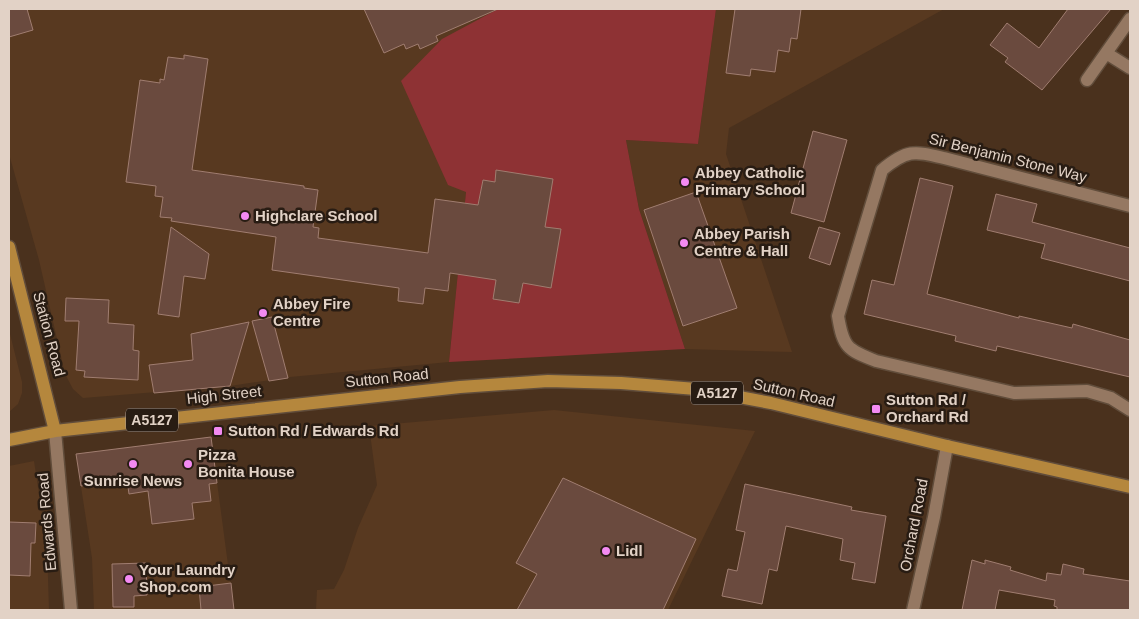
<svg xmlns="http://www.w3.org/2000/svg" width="1139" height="619" font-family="Helvetica,sans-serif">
  <rect width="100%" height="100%" fill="#4a311d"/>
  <path fill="#583920" d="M9,9H498L489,16L466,192L449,362L290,377L230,386L83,398L73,389L65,374L39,260L9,154Z
    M716,9H944L729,128L726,154L792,352L685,349L639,209L626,140L698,144Z
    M9,330L22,382V393L18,404L9,412Z
    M554,410L755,431L668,610H316L317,590L334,589L344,570L358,528L377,485L369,426Z
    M211,437L234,610H94L92,558L76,454Z
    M34,461L47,547L49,610H9V466Z"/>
  <path fill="#8e3234" d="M498,9H716L698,144L626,140L639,209L685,349L449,362L466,192L448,185L401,81L442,39Z"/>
  <path fill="#6a4a3e" stroke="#a07d70" d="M9,9H27L33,30L9,37Z
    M364,9H498L436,36L438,41L420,49L418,44L406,49L404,44L384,53Z
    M735,9H801L797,39L791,38L789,52L778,50L775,72L751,69L750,76L726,73Z
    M1068,9H1111L1042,90L1005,62L1008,58L990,45L1007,23L1039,48Z
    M184,55L208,59L192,170L304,186V188L318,190L313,227L319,228L318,238L428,253L435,199L478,205L483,180L495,182L496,170L553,179L545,227L561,229L551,288L523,283L519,303L493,299L496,280L450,273L448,291L425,288L423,304L398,301L399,288L272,270L276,237L171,221L172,218L160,217L163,197L155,196L156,186L126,182L140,80L160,83V79L164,80L168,57L184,59Z
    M813,131L847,140L824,222L791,213Z
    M920,178L953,186L927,294L1019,318V316L1072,328L1073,324L1130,340V377L997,346L996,351L955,341L956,336L864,314L872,280L894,285Z
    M696,192L737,308L683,326L644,210Z
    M996,194L1037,204L1032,222L1130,248V281L1041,258L1045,244L987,230Z
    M171,227L209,254L205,279L184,276L179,317L158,314Z
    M819,227L840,233L830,265L809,258Z
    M66,298L109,300L108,323L134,325L133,350L139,351L138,380L84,377L85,371L76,370L79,321H65Z
    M272,317L288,378L269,381L252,321Z
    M249,322L230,386L154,393L149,365L193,360L191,334Z
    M211,437L217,483L209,484L211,501L192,503L194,519L152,524L148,491L129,494L127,480L81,486L76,454Z
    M563,478L696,539L663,610H517L537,574L516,563Z
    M745,484L852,507L851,510L886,516L875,583L852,579L855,563L840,560L843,539L786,526L777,571L769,569L762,604L722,596L728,569L737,571L745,532L736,530Z
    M9,522L36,523L35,543H31L30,576L9,575Z
    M972,560L985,564V560L1011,567L1010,570L1046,581L1047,573L1061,575L1063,564L1084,569L1083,574L1130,581V610H1057V607L1054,606L1055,600L999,590L995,610H962Z
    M146,563L147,595L134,596V607H113L112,564Z
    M231,583L234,610H201L199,587Z"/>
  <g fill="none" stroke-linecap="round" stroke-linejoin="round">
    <g stroke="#614d3b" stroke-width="15">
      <path id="minor" d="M1106,53L1130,68
        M1087,80L1130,19
        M1130,206L944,158C914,151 907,149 882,170L838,316C843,347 847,350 876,361L1014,393L1087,391L1111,398L1130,410
        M55,431L71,610
        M913,610L934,517L947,446"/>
    </g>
    <g stroke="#614d3b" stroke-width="15">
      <path id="major" d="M9,247L55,431
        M9,440L55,431L460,387L548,381L621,383L696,389L771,403L947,446L1130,487"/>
    </g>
    <use href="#minor" stroke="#957862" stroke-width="12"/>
    <use href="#major" stroke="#b5873d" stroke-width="12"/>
  </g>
  <g fill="#f38af2" stroke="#281c13" stroke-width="2">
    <circle cx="685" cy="182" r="5"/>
    <circle cx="245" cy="216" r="5"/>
    <circle cx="684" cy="243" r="5"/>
    <circle cx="263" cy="313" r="5"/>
    <rect x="871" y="404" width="10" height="10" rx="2.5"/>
    <rect x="213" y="426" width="10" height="10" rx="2.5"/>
    <circle cx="133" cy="464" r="5"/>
    <circle cx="188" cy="464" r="5"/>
    <circle cx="606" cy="551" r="5"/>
    <circle cx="129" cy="579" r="5"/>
  </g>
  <g text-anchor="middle" stroke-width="5" stroke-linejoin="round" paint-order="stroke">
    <g fill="#281c13" stroke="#aa9b90" stroke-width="1">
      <rect x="691" y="381.5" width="52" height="23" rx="4"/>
      <rect x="126" y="408.5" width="52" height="23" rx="4"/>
    </g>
    <g font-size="14" font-weight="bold" fill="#e2d2c6">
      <text x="717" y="398">A5127</text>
      <text x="152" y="425">A5127</text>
    </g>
    <g font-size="15" fill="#e2d2c6" stroke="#281c13">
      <text transform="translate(1008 158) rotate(14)" y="5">Sir Benjamin Stone Way</text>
      <text transform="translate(49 334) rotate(75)" y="5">Station Road</text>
      <text transform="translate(387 378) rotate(-6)" y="5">Sutton Road</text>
      <text transform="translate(794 393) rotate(13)" y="5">Sutton Road</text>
      <text transform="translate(224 395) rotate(-6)" y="5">High Street</text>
      <text transform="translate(47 522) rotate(-95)" y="5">Edwards Road</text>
      <text transform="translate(914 525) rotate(-79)" y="5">Orchard Road</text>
    </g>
    <g font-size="15" font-weight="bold" fill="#e2d2c6" stroke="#281c13" text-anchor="start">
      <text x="695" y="178">Abbey Catholic<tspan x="695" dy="17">Primary School</tspan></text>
      <text x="255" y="221">Highclare School</text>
      <text x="694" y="239">Abbey Parish<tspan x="694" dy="17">Centre &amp; Hall</tspan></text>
      <text x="273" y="309">Abbey Fire<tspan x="273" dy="17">Centre</tspan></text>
      <text x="886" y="405">Sutton Rd /<tspan x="886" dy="17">Orchard Rd</tspan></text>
      <text x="228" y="436">Sutton Rd / Edwards Rd</text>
      <text x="198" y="460">Pizza<tspan x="198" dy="17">Bonita House</tspan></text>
      <text x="133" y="486" text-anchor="middle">Sunrise News</text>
      <text x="616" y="556">Lidl</text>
      <text x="139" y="575">Your Laundry<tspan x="139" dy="17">Shop.com</tspan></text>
    </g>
  </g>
  <rect width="1139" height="619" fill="none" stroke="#e2d2c6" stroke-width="20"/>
</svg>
